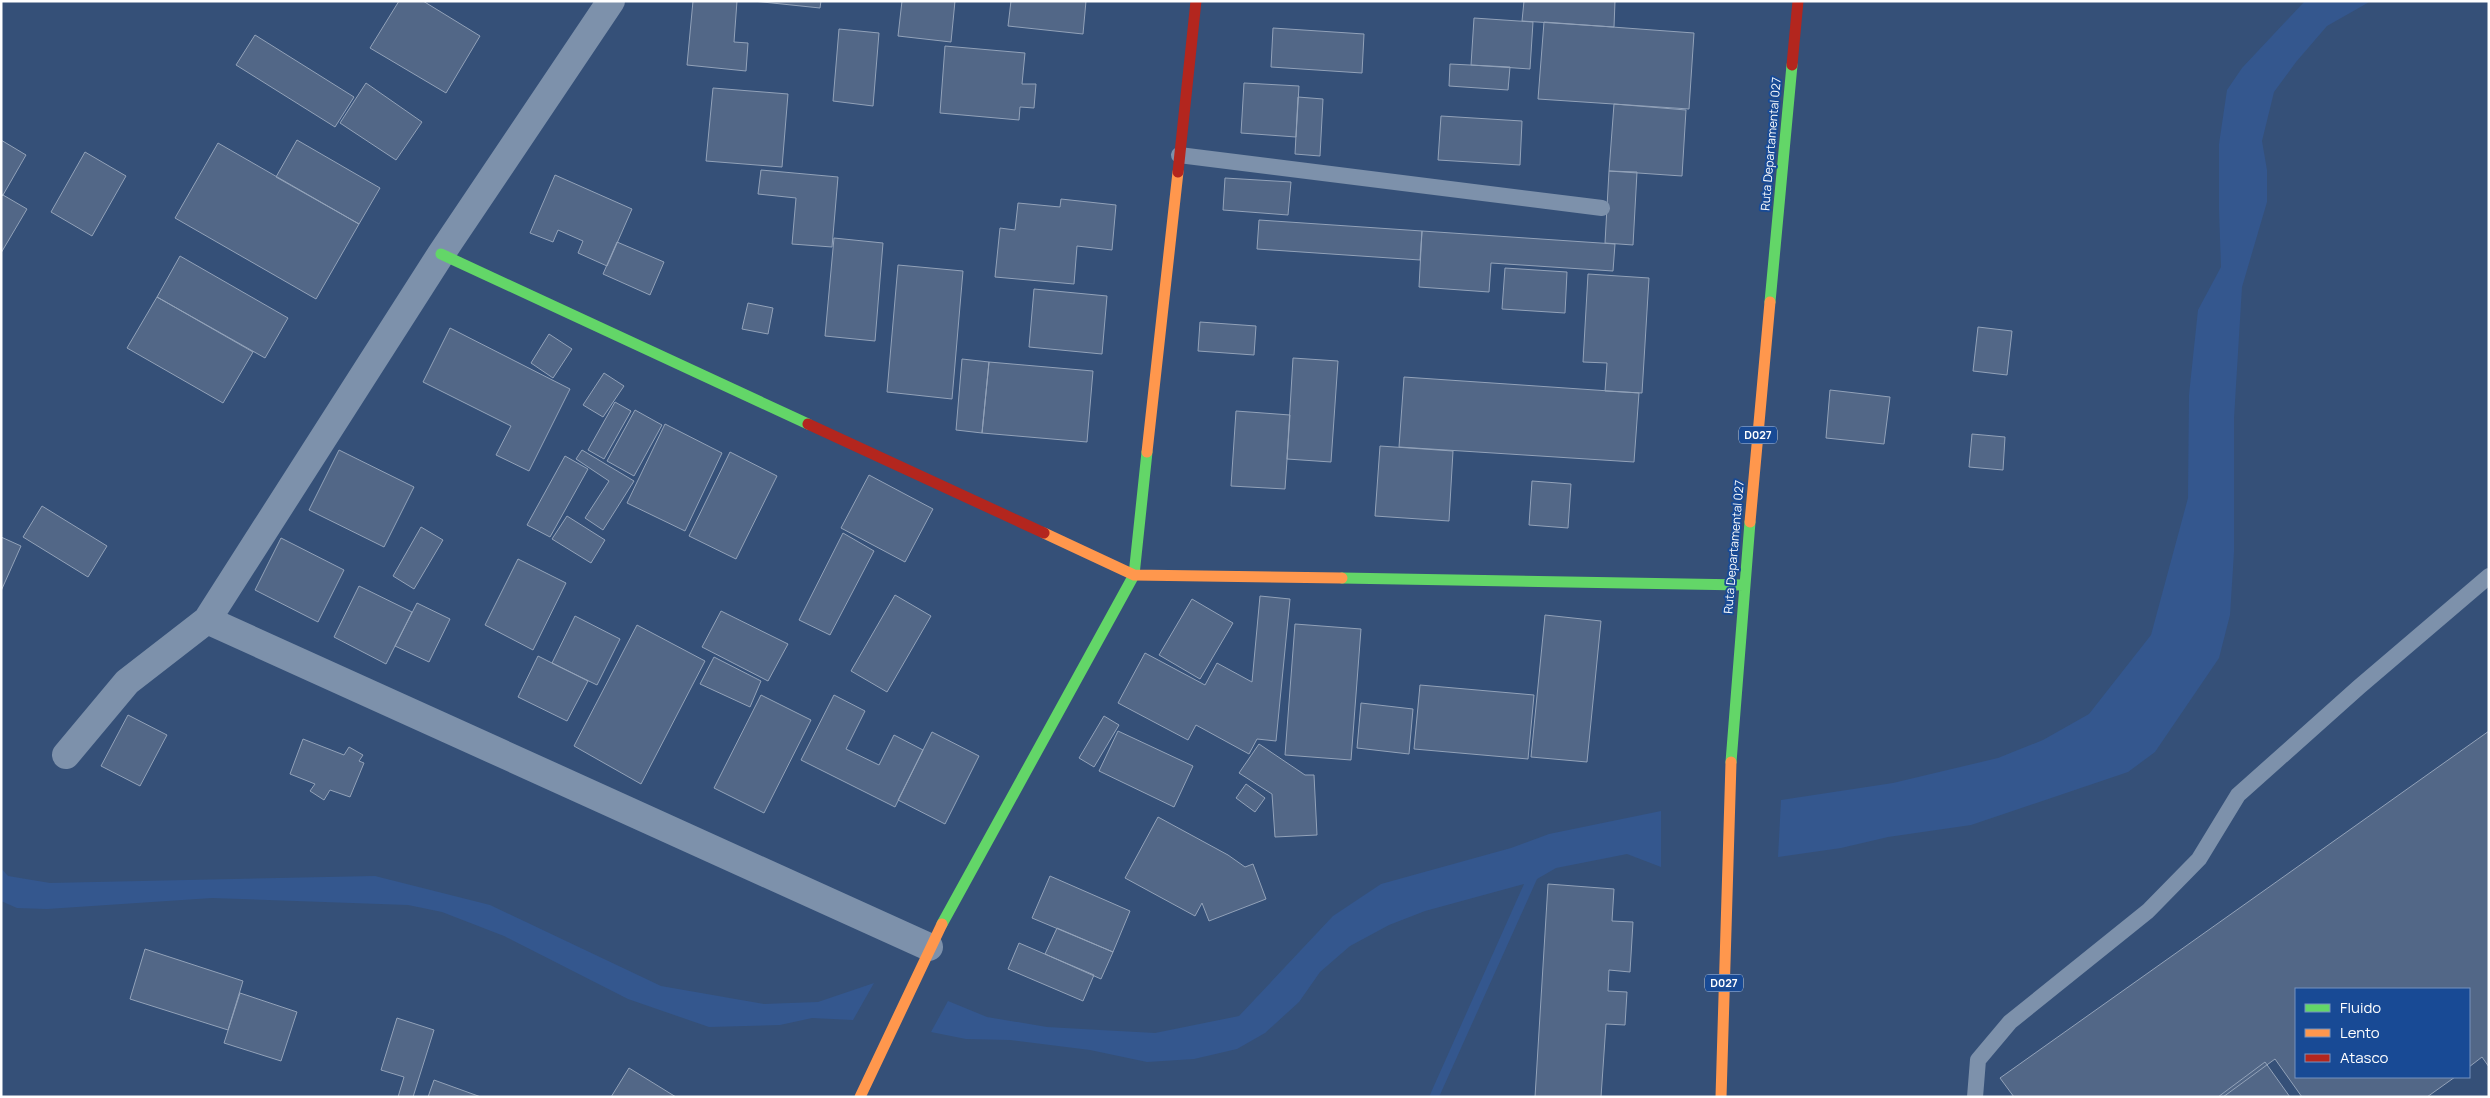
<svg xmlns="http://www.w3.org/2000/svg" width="2490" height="1098" font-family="Manrope,sans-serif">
  <rect width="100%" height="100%" fill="#355078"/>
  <path fill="#34578e" d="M2305,1H2371L2327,26L2296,62L2274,92L2262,141L2267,170V202L2242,287L2234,418V552L2230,615L2219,658L2155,752L2128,772L1971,825L1888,837L1841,848L1778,857L1781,800L1893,783L1998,758L2043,740L2089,714L2151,635L2188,498L2189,395L2198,310L2221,267L2219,210V144L2227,90L2242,68Z
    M1661,811V867L1627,854L1556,868L1537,879L1439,1097H1429L1524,884L1425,911L1389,925L1350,946L1320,972L1299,1002L1265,1033L1237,1049L1194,1059L1147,1062L1090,1050L1010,1040L966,1039L931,1032L948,1001L987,1017L1047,1027L1100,1030L1155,1033L1239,1016L1333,916L1381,884L1511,848L1549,834Z
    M1,868L8,876L50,883L375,876L490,905L661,986L764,1004L818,1002L874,983L853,1020L812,1018L780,1025L709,1027L628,999L504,936L442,912L408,905L212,898L47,909L17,908L1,901Z"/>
  <path fill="#526787" stroke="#92a2b9" d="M399,1H423L480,36L446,93L370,48Z
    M693,1H737L734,42L748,43L746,71L687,65Z
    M753,1H821L820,8Z
    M902,1H955L951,42L898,36Z
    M1011,1H1086L1083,34L1008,26Z
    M1524,1H1615L1614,27L1522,21Z
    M1474,18L1533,22L1530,69L1471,65Z
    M1544,22L1694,33L1689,109L1538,99Z
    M1273,28L1364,34L1362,73L1271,67Z
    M839,29L879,33L873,106L833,101Z
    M255,35L354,97L335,127L236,65Z
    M945,46L1025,53L1022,84H1036L1034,108L1020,107L1019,120L940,113Z
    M1450,64L1510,67L1508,90L1449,86Z
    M366,83L422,122L396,160L340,123Z
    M1244,83L1299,86L1296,137L1241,133Z
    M713,88L788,94L782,167L706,161Z
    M1298,97L1323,99L1320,156L1295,154Z
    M1614,104L1686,110L1682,176L1609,171Z
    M1441,116L1522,121L1520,165L1438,160Z
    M1,140L26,155L3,195L1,194Z
    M297,140L380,188L359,224L276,177Z
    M218,143L359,224L316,299L175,218Z
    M85,152L126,176L92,236L51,212Z
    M761,170L838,177L832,247L792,244L796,198L758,194Z
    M1609,171L1637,172L1633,245L1605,243Z
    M555,175L632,209L607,266L578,253L583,241L558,230L553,242L530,233Z
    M1225,178L1291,182L1288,215L1223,210Z
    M3,195L27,209L1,253V197Z
    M1061,199L1116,205L1112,250L1077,246L1074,284L995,277L1000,228L1015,230L1018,203L1060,207Z
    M1259,220L1422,231L1420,260L1257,249Z
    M1422,231L1615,244L1613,271L1491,263L1489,292L1419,287Z
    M834,238L883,243L875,341L825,336Z
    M617,242L664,262L650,295L603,274Z
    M180,256L288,318L265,358L157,297Z
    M898,265L963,271L952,399L887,392Z
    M1505,268L1567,272L1565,313L1502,309Z
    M1588,274L1649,278L1642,393L1605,391L1607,363L1583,362Z
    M1034,289L1107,296L1102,354L1029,347Z
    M157,297L253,352L223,403L127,348Z
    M748,303L773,308L768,334L742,329Z
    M1200,322L1256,326L1254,355L1198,351Z
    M1978,327L2012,331L2007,375L1973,371Z
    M450,328L570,389L529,471L496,455L511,426L423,382Z
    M549,334L572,349L553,378L531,363Z
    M1293,358L1338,361L1331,462L1287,459Z
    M962,359L989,362L982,433L956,430Z
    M989,362L1093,371L1087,442L982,433Z
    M604,373L624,386L603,417L583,405Z
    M1404,377L1639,393L1634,462L1399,447Z
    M1830,390L1890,397L1884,444L1826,438Z
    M615,402L631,411L604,459L588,450Z
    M635,410L662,425L634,476L607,461Z
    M1236,411L1290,415L1285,489L1231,486Z
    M665,424L722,453L685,531L627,503Z
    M1972,434L2005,437L2003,470L1969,467Z
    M1380,446L1453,451L1449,521L1375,516Z
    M339,450L414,487L384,547L309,510Z
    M582,450L634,481L603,530L585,518L609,481L576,459Z
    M730,452L777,476L736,559L689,536Z
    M565,456L588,469L550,537L527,525Z
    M869,475L933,509L905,562L841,528Z
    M1532,481L1571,484L1568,528L1529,525Z
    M42,506L107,546L88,577L23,537Z
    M567,516L605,540L591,563L552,539Z
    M421,527L443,540L414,589L393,576Z
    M843,533L874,551L830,635L799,620Z
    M1,537L21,546L1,591Z
    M281,538L344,570L318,622L255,590Z
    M518,559L566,583L533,650L485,625Z
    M359,586L412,612L386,664L334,637Z
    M895,595L931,616L887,692L851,671Z
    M1260,596L1290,599L1276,741L1257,739L1249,754L1196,725L1188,740L1118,703L1145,653L1205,685L1217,663L1252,682Z
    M1192,599L1233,623L1200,679L1159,655Z
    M417,603L450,619L429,662L395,646Z
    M721,611L788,644L768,681L702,647Z
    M1545,615L1601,621L1587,762L1531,757Z
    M575,616L620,639L597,685L552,663Z
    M1295,624L1361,629L1351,760L1285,755Z
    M637,625L705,661L641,784L574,746Z
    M538,656L588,681L567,721L518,697Z
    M714,657L761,681L750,707L700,684Z
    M1420,685L1534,695L1528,759L1414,749Z
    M761,695L811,720L764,813L714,788Z
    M834,695L865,711L846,749L879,765L894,735L923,750L895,807L801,760Z
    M1361,703L1413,709L1409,754L1357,748Z
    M128,715L167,735L140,786L101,766Z
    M1104,716L1119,725L1094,767L1079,758Z
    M1118,731L1193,766L1174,807L1099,771Z
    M2489,731V1067L2482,1057L2469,1067V989H2296V1077H2455L2427,1097H2302L2275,1059L2223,1097H2014L2000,1078Z
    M932,732L979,756L945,824L898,800Z
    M303,739L344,755L349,747L363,755L359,761L364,763L350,797L330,790L324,800L310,791L315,784L290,774Z
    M1259,744L1305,775H1314L1317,835L1275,837L1272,794L1239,773Z
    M1246,784L1265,798L1255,812L1236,798Z
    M1158,817L1228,855L1245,867L1253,864L1266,899L1209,921L1202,903L1195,916L1125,878Z
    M1050,876L1130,911L1113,952L1032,918Z
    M1548,884L1614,889L1612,921L1633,922L1630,972L1609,970L1608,991L1627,992L1625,1025L1606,1024L1601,1097H1535Z
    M1057,928L1113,952L1101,979L1045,954Z
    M1019,943L1094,975L1083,1001L1008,969Z
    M145,949L243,981L228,1030L130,999Z
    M240,993L297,1012L281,1061L224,1043Z
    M397,1018L434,1030L413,1097H398L404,1077L381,1070Z
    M2265,1062L2290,1097H2218Z
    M629,1068L676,1097H611Z
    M434,1080L481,1097H428Z"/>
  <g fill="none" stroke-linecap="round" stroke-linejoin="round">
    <path stroke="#7d91ab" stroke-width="16" d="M1179,155L1602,208
      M1975,1097L1978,1060L2010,1022L2148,911L2199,859L2238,795L2359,687L2489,576"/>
    <path stroke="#7d91ab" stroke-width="28" d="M207,620L929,947
      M66,755L127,682L207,620L441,254L611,1"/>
    <path stroke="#63d668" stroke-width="11" d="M441,254L808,424
      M1770,302L1792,65
      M1342,578L1744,585
      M1731,762L1750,522
      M942,924L1134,575L1147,452"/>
    <path stroke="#ff974d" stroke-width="11" d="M1147,452L1178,172
      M1750,522L1770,302
      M1044,533L1134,575L1342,578
      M860,1097L942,924
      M1721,1097L1731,762"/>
    <path stroke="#b3261e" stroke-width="11" d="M1792,65L1798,1
      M1178,172L1196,1
      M808,424L1044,533"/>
  </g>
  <g text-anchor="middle" stroke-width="4" stroke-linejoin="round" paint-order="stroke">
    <g fill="#184a95" stroke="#bac9df" stroke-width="1">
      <rect x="1739" y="426.5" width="38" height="17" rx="4"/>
      <rect x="1705" y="974.5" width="38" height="17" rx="4"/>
    </g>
    <g font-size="11" font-weight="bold" fill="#fff">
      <text x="1758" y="439">D027</text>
      <text x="1724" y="987">D027</text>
    </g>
    <g font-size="12" fill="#fff" stroke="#184a95">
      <text transform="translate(1771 144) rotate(-85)" y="4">Ruta Departamental 027</text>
      <text transform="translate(1734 547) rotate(-85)" y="4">Ruta Departamental 027</text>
    </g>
  </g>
  <rect width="2490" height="1098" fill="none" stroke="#ffffff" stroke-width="5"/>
  <rect x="2295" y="988" width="175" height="90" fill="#184a95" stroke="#7492bf"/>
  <rect x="2305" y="1004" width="25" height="8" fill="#63d668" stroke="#7492bf"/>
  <text x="2340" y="1013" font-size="15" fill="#ffffff">Fluido</text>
  <rect x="2305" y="1029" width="25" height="8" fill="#ff974d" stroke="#7492bf"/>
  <text x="2340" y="1038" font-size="15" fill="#ffffff">Lento</text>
  <rect x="2305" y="1054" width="25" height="8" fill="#b3261e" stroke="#7492bf"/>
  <text x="2340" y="1063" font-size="15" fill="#ffffff">Atasco</text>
</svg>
